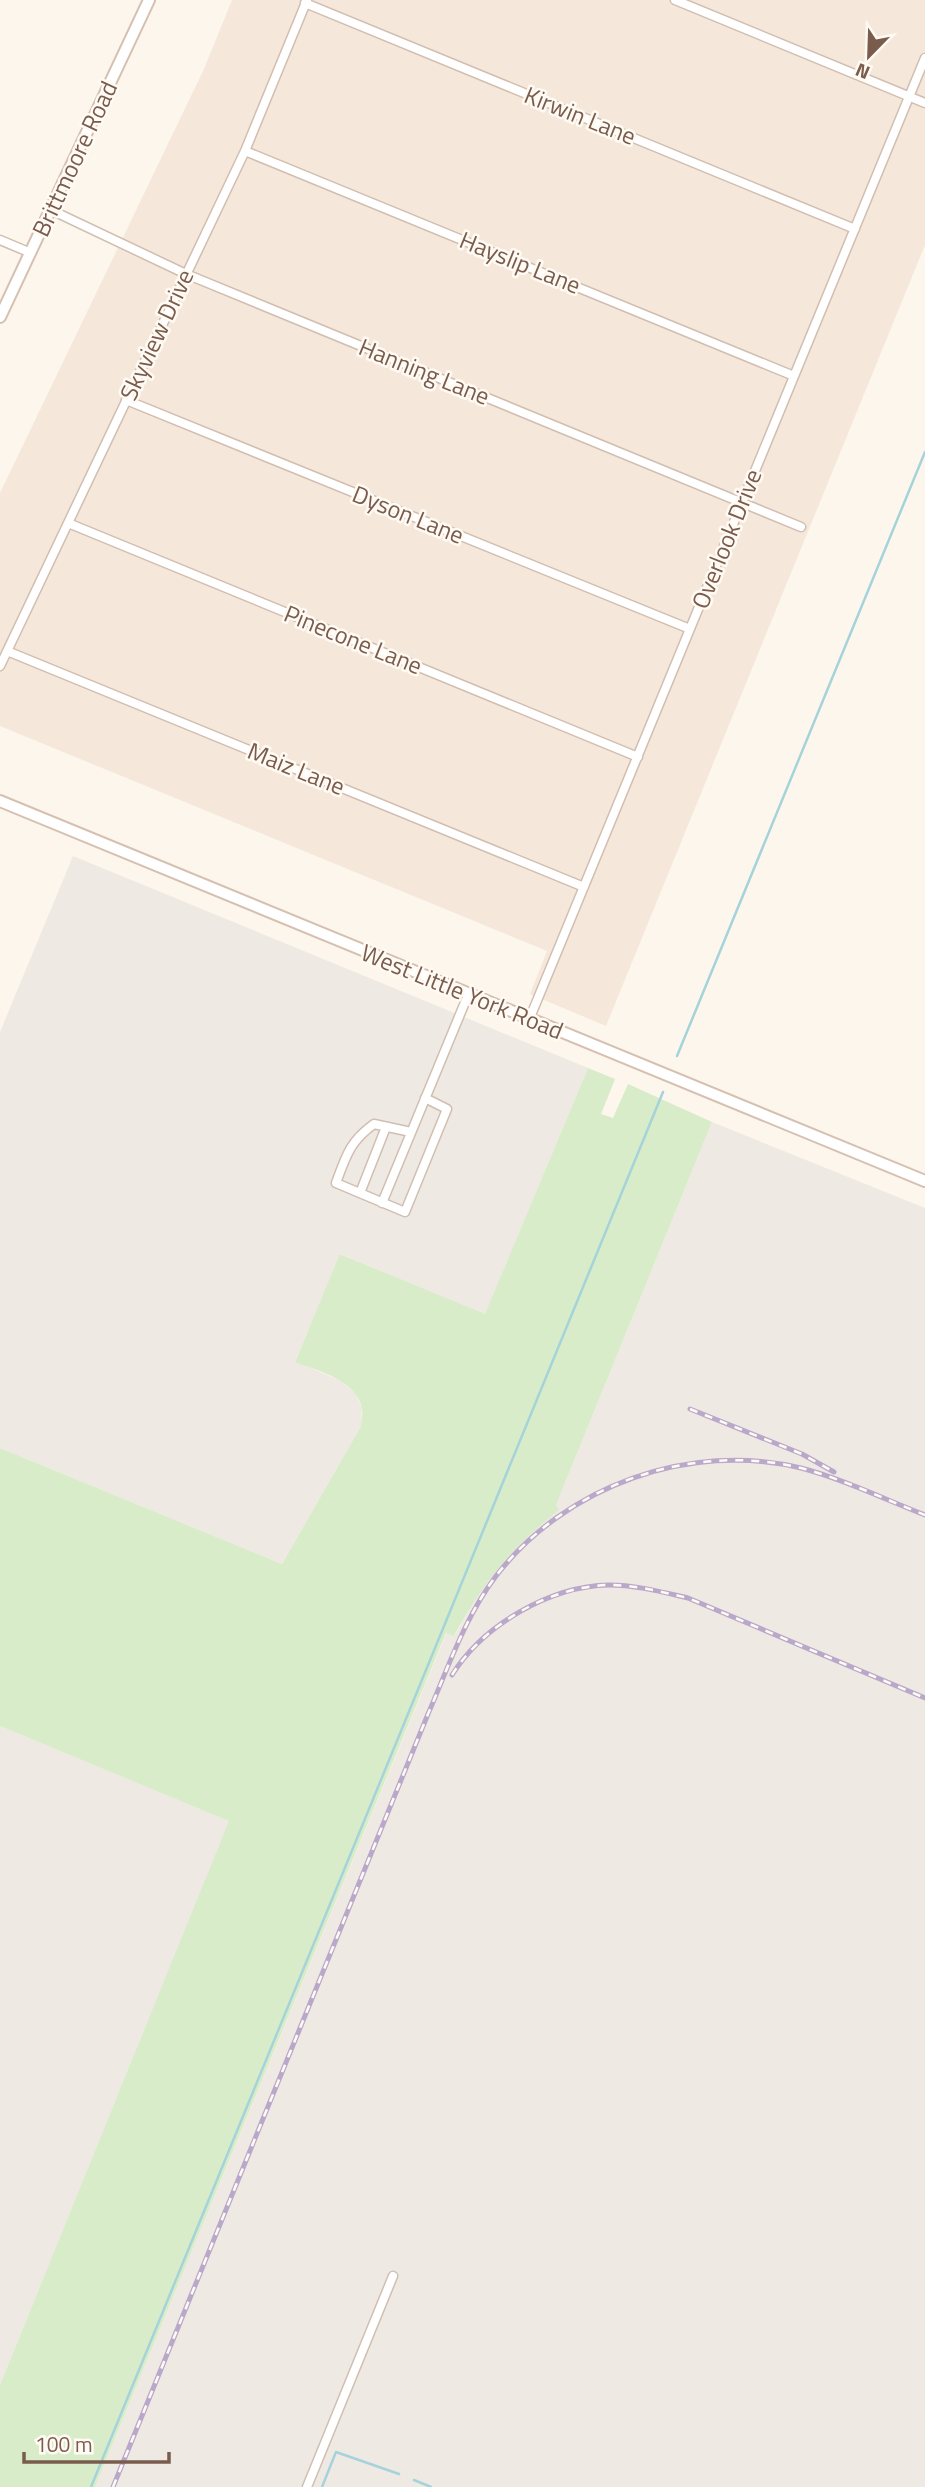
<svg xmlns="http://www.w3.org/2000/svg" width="925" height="2487" font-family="'Titillium Web',sans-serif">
  <rect width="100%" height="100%" fill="#fdf6ec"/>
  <path fill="#f5e8da" d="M232,0H925V245L606,1026L530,994L547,951L0,726V493L204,69Z"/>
  <path fill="#efe9e4" d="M73,856L588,1068L485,1315L341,1254L295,1361L341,1381L355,1393L362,1408L361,1426L282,1564L0,1448V1032Z
    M712,1122L925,1208V2487H95L447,1632L455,1635L479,1593L498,1566L556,1505Z
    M0,1726L230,1821L0,2385Z"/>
  <path fill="#d8ecc9" d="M588,1068L615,1079L601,1114L613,1118L628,1084L712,1122L556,1505L559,1510C509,1550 485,1580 454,1636L446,1633L95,2487H0V2385L229,1821L0,1726V1448L282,1564L361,1426C361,1421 363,1414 362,1409C357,1380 318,1371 295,1362L340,1254L485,1314Z"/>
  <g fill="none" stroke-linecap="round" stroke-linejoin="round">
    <path stroke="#a5d3da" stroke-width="2.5" d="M677,1056L925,452
      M414,2480L431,2487
      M91,2487L663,1092
      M322,2487L336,2452L399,2474"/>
    <g stroke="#d1beb0" stroke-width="11">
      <path id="minor" d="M675,0L925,103
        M305,3L855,229
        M245,151L794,376
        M51,210L186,274L801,527
        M0,240L31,253
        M126,400L690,629
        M68,523L638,757
        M7,651L584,887
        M0,666L245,151L307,0
        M529,1020L925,58
        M411,1132L374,1124C350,1141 346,1156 336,1183L405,1212L447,1109L425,1098
        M360,1193L386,1127
        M382,1203L468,995
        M307,2487L393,2276"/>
    </g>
    <g stroke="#d6c0b0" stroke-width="14">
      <path id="secondary" d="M0,317L149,0
        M0,801L925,1181"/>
    </g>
    <use href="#minor" stroke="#fff" stroke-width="8"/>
    <use href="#secondary" stroke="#fff" stroke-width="10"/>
    <g stroke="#b9a8c9" stroke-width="5">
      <path id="rail" d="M690,1409L802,1454L834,1472
        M452,1675C483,1625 550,1586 609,1585C636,1585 662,1592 688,1598L925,1698
        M113,2487L428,1714C448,1668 465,1617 496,1576C565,1486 690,1441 801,1468C843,1479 884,1499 925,1515"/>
    </g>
    <use href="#rail" stroke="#fffaf3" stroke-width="2.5" stroke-dasharray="8" stroke-linecap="butt"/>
  </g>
  <g text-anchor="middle" stroke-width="5" stroke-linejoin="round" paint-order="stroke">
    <g font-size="24" fill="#7a5c4d" stroke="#fffaf3">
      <text transform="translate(580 116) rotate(22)" y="8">Kirwin Lane</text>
      <text transform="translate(75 159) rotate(-65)" y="8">Brittmoore Road</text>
      <text transform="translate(520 263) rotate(22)" y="8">Hayslip Lane</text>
      <text transform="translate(157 335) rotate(-65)" y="8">Skyview Drive</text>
      <text transform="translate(424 372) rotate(22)" y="8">Hanning Lane</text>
      <text transform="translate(408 515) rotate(22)" y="8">Dyson Lane</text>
      <text transform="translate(727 539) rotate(-68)" y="8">Overlook Drive</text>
      <text transform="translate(353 640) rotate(22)" y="8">Pinecone Lane</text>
      <text transform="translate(296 769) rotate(22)" y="8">Maiz Lane</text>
      <text transform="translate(462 992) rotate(22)" y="8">West Little York Road</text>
    </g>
  </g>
  <g transform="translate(869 56) rotate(203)" stroke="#fffaf3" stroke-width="5" paint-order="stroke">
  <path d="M0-5L12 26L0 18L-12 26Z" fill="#7a5c4d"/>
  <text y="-10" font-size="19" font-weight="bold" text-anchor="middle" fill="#7a5c4d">N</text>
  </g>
  <path d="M24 2452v10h145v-10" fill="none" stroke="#7a5c4d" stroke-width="3.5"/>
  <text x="35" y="2452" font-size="21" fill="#7a5c4d" stroke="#fffaf3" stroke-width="5" paint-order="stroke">100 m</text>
</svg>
